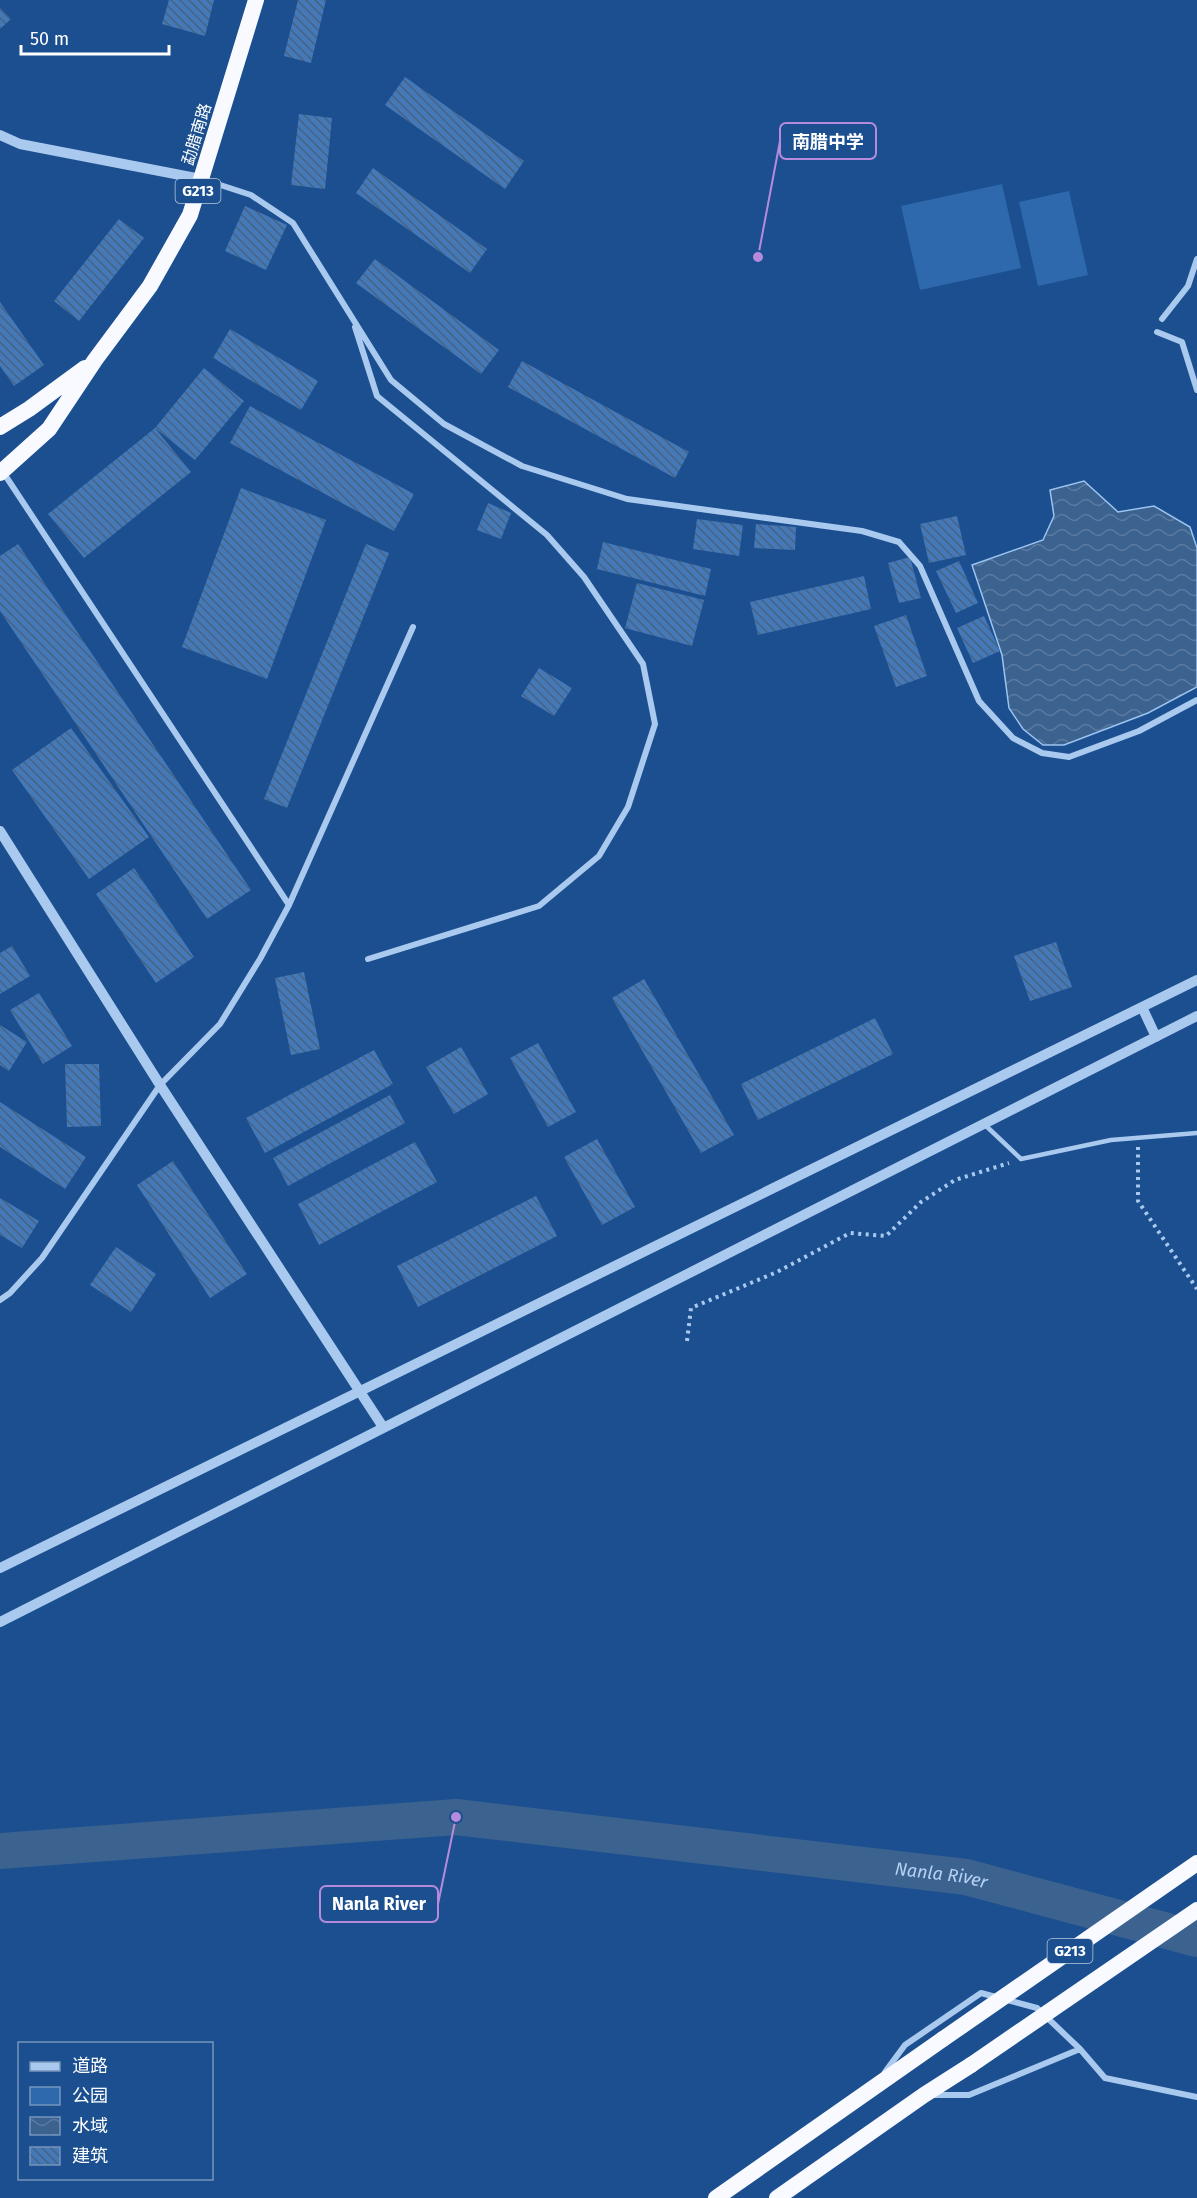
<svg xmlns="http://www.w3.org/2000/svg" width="1197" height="2198" font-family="'Fira Sans','Noto Sans SC',sans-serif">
  <defs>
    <pattern id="water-waves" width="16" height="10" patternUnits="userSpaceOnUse" patternTransform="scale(1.5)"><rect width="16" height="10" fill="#3c6290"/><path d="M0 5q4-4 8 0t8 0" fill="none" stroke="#597aa1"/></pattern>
    <pattern id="building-back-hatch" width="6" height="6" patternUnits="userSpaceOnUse" patternTransform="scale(1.5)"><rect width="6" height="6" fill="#4478b7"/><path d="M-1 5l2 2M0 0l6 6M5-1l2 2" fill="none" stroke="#486282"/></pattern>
  </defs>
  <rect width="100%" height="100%" fill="#1b4f8f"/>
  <path fill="#2e69ad" d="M1002,184L1021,268L920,290L901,206Z
    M1069,191L1088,275L1038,286L1019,202Z"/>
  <path fill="url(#water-waves)" stroke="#9cc4f0" stroke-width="1.5" d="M1084,481L1118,512L1154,506L1190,527L1197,548V687L1148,713L1064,745H1043L1023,729L1009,708L1002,655L972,565L1043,540L1054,516L1050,490Z"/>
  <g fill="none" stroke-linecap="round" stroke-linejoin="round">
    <path stroke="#3c6290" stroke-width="36" id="s1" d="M0,1851L456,1817L966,1877L1197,1939"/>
  </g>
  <path fill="url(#building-back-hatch)" d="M169,0H214L205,36L162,24Z
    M298,0H326L311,63L284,56Z
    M0,8L11,19L0,29Z
    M405,77L524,161L505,189L385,105Z
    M299,114L332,118L325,189L291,185Z
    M373,168L487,249L470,273L356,193Z
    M245,206L287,225L266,270L225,251Z
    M119,219L144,238L79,321L54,301Z
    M375,259L499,350L481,374L356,283Z
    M0,302L44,365L14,386L0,366Z
    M230,329L318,381L301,410L213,358Z
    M522,361L689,452L675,478L508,387Z
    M204,368L244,401L195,460L155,428L191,472L84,558L48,514L155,428Z
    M250,406L414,494L394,531L230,443Z
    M241,488L326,520L267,679L182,647Z
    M488,503L511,513L501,539L477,530Z
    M957,516L966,555L929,563L920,524Z
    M697,519L743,525L739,556L693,549Z
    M756,524L796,527L795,550L754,548Z
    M603,542L711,569L705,596L597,569Z
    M18,544L251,890L207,919L0,611V556Z
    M366,544L389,553L287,808L264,799Z
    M910,557L921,598L899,603L888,563Z
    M959,561L978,603L956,613L936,571Z
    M864,576L871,609L758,635L750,602Z
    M637,583L704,600L692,646L625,628Z
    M906,615L927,676L896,687L874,626Z
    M984,616L1000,651L973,663L957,628Z
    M539,668L572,688L554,716L521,696Z
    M71,728L149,837L89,879L12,770Z
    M134,868L194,957L156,983L96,894Z
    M1056,942L1072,987L1030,1001L1014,956Z
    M12,946L30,976L0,994V953Z
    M304,972L320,1049L291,1055L275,978Z
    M644,979L734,1135L701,1153L612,998Z
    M39,993L72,1046L43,1064L10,1010Z
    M875,1018L893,1054L758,1120L741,1084Z
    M0,1025L27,1042L9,1071L0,1065Z
    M538,1043L576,1112L548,1127L510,1058Z
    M461,1047L488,1094L454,1114L426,1067Z
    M374,1050L393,1084L265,1153L246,1118Z
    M65,1064H99L101,1126L67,1127Z
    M390,1095L405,1123L288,1186L273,1158Z
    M0,1102L86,1157L65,1189L0,1147Z
    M597,1139L635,1207L602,1225L564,1157Z
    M415,1142L437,1182L319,1245L298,1204Z
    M173,1161L247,1274L210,1298L137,1185Z
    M536,1196L557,1236L418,1307L397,1266Z
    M0,1198L39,1221L22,1248L0,1235Z
    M116,1247L156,1274L131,1312L90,1285Z"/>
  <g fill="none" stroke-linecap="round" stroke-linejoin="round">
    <path stroke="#a9c9ee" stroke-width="4" stroke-dasharray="3 4.5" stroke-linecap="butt" d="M1138,1147V1201L1197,1289
      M687,1341L691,1308L777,1272L850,1233L886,1236L921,1202L955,1180L1009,1163"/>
    <path stroke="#a9c9ee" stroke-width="4.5" d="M984,1124L1021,1159L1111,1140L1197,1133"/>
    <path stroke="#a9c9ee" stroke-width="6" d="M202,179L251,195L293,223L391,380L444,424L522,466L627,499L862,531L899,542L920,566L979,701L1013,738L1042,753L1069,757L1139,731L1197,700
      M1162,319L1188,286L1197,259
      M355,327L377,396L547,535L584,577L643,664L655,724L628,807L599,856L539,906L368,959
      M1157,332L1182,342L1197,390
      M3,472L289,905
      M0,1300L10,1293L42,1258L160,1085L220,1024L260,959L289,905L413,627
      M885,2072L905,2045L981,1993L1037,2008L1080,2049L1105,2078L1197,2097
      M933,2095H969L1080,2049"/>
    <path stroke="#a9c9ee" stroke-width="10" d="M0,135L20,144L201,179
      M0,831L160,1085L383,1427
      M1142,1007L1156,1037
      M0,1568L1197,980
      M0,1622L1197,1016"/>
    <path stroke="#f8faff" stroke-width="16" d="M0,427L29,409L85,368
      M0,473L49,429L95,360L150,286L190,215L256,0
      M716,2198L943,2039
      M777,2198L924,2095L971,2065"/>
    <path stroke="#f8faff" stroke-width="16" d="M943,2039L1197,1863
      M971,2065L1197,1910"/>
  </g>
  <g text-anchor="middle" stroke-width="4.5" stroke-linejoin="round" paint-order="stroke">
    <g fill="#1b4f8f" stroke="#bbcadd" stroke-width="1.5">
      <rect x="175.5" y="179" width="45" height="24" rx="4.5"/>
      <rect x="1047.5" y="1939" width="45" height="24" rx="4.5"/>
    </g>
    <g font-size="15" font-weight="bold" fill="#fff">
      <text x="198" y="196">G213</text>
      <text x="1070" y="1956">G213</text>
    </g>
    <g font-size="16" fill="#fff" stroke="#1b4f8f">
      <text transform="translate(196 134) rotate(-73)" y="6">勐腊南路</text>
    </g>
    <g font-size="18" font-style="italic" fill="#b5d3f5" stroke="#1b4f8f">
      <text dy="6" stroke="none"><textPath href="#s1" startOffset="946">Nanla River</textPath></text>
    </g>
  </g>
  <path fill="none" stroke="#b68bdc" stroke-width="2" d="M758 257L780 141M456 1817L438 1904"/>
  <g fill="#b68bdc" stroke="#1b4f8f" stroke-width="2">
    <circle cx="758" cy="257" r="6"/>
    <circle cx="456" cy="1817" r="6"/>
  </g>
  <g fill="#1b4f8f" stroke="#b68bdc" stroke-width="2">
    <rect x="780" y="123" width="96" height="36" rx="6"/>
    <rect x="320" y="1886" width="118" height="36" rx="6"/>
  </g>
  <g font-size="18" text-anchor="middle" font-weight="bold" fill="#fff">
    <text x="828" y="148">南腊中学</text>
    <text x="379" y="1910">Nanla River</text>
  </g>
  <rect x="18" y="2042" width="195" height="138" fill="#1b4f8f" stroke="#7695bc" stroke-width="1.5"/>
  <rect x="30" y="2062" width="30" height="9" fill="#a9c9ee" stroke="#7695bc" stroke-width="1.5"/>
  <text x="72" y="2072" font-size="18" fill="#ffffff">道路</text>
  <rect x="30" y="2087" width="30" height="18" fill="#2e69ad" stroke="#7695bc" stroke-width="1.5"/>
  <text x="72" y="2102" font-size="18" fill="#ffffff">公园</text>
  <rect x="30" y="2117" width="30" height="18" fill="url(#water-waves)" stroke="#7695bc" stroke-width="1.5"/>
  <text x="72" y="2132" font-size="18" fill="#ffffff">水域</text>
  <rect x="30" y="2147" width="30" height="18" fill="url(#building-back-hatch)" stroke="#7695bc" stroke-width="1.5"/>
  <text x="72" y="2162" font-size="18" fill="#ffffff">建筑</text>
  <path d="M21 45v9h148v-9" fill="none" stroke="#ffffff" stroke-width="3"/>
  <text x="30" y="45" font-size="18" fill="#ffffff" stroke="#1b4f8f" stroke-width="4.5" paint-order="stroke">50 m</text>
</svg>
